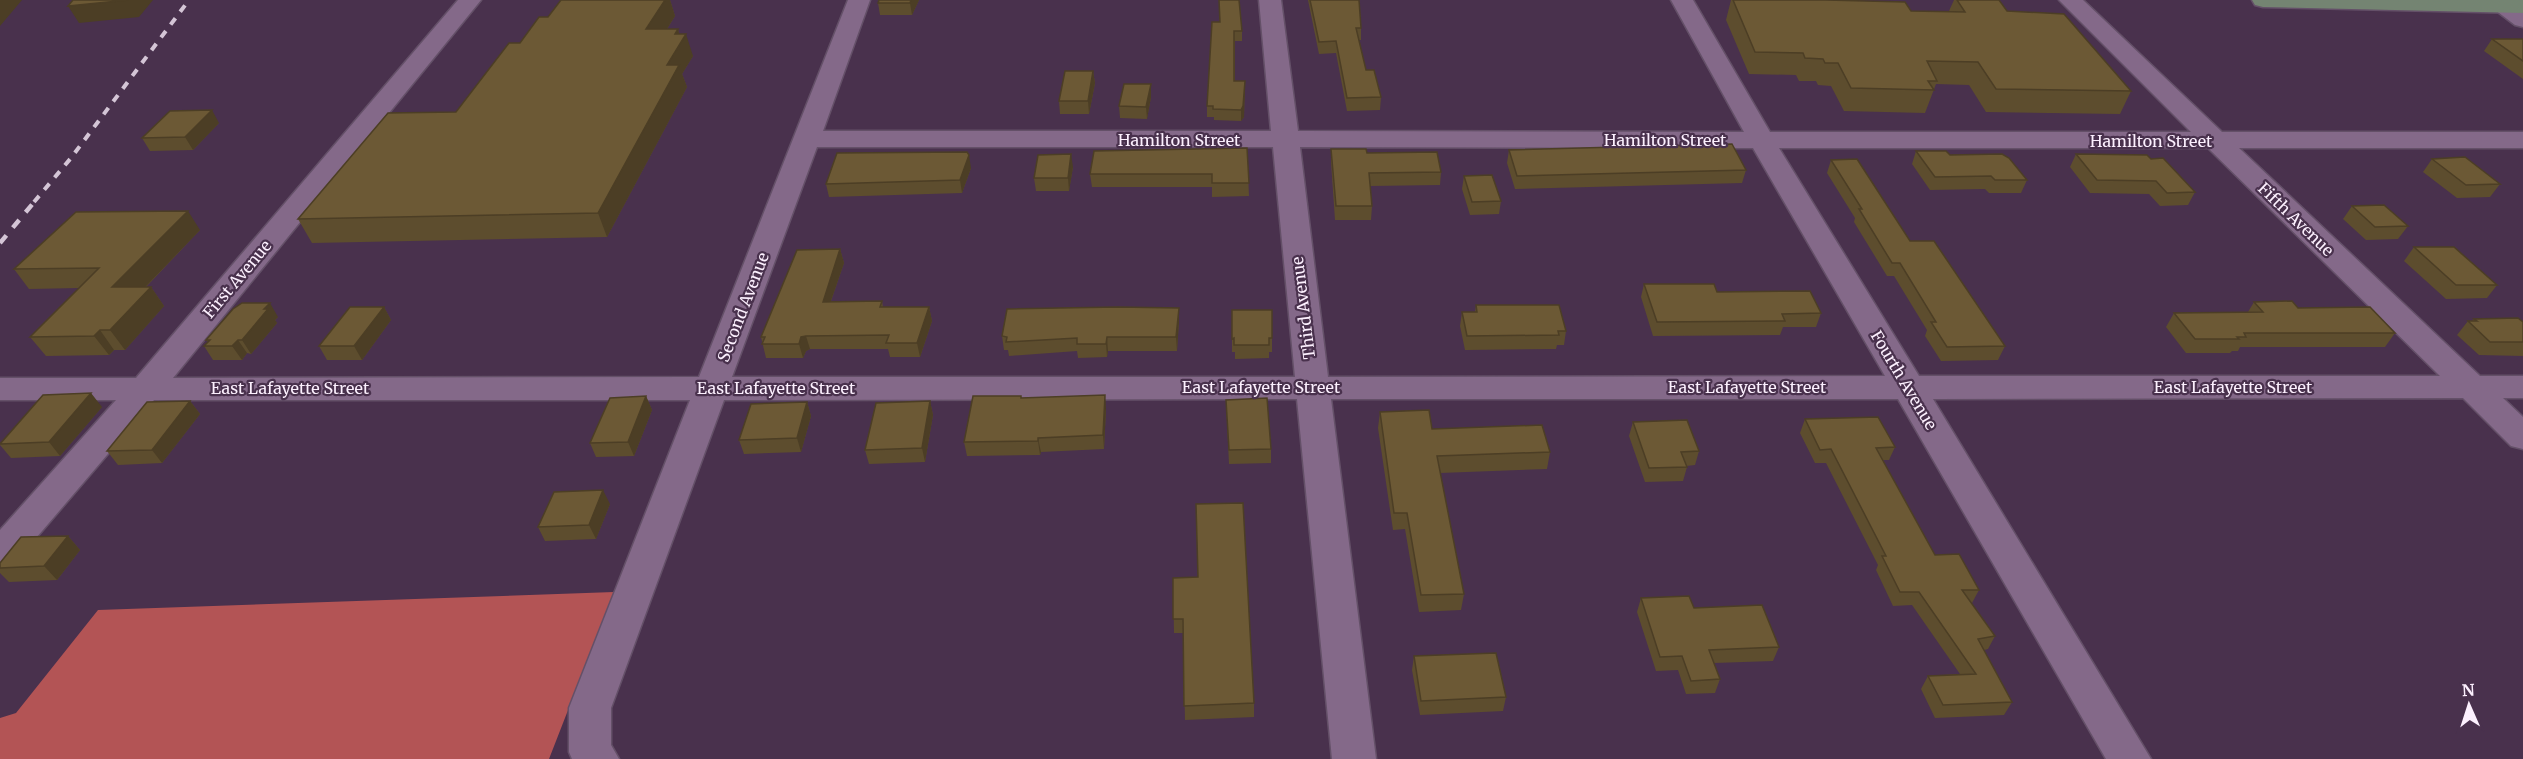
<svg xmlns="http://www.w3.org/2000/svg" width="2523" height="759" font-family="Merriweather,serif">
  <rect width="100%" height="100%" fill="#49314d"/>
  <path fill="#b35455" d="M614,592L549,759H0V718L16,713L98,610Z"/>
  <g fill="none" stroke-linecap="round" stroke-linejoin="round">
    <g stroke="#645068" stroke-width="3">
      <path id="minor" d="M458,0H481L173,378L699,377L848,0H870L823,131H1271L1259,0H1281L1298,131L1744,132L1671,0H1693L1770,132H2191L2059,0H2083L2222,132H2523V148H2239L2480,376H2523V398H2503L2523,417V449L2511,446L2463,398L1933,399L2151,759H2106L1898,399H1331L1376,759H1332L1297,399L724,400L611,708V745L619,759H572L569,752V708L690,400H154L13,565L0,569V530L116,400H0V378H136ZM817,147H1273L1295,377H732ZM1300,147L1753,148L1885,376L1328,377ZM1779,148H2208L2440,376H1919Z
        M2482,0H2508L2523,10V27L2515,25Z"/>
    </g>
    <g stroke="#645068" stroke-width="3">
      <path id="major" d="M2252,0H2523V13L2263,7L2255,5Z"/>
    </g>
    <use href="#minor" fill="#846989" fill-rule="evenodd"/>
    <use href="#major" fill="#748472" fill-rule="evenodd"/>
    <path stroke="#d4c5d6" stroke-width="4" stroke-dasharray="8 8" stroke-linecap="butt" d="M34,202L71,158L189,0"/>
    <path stroke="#d4c5d6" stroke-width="4.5" stroke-dasharray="10 10" stroke-linecap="butt" d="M0,243L35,201"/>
  </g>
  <path fill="#5d4d2e" d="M561,0H670L675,16L667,29H678L679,34L693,56L682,74L687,87L607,237L312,243L298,219L456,112L520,43L548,17Z
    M879,0H919L912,15H880L878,3Z
    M1308,0H1359L1361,28V40H1359L1366,70L1381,97L1380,110L1347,111L1336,53L1319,54Z
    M1731,0H1826L1911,11H1949L1954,0H1999L2007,11L2131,91L2120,114L1986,112L1969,85L1936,84L1925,113L1844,111L1831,86L1818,85L1816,81H1799L1796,75L1749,74L1726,20Z
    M1212,22L1242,31V41H1235V81H1245L1244,117L1241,121L1214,120V117H1207V106Z
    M2492,39H2523V79L2484,51Z
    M1093,71L1095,83L1089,114H1060L1059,101Z
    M1151,84V97L1147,119L1120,118L1119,106Z
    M219,123L193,150L150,151L142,138Z
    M1247,148L1249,196L1212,197V187H1092L1090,174Z
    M1331,149L1367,153L1441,172L1440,185L1370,186L1372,206L1371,220H1335L1331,162Z
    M1509,150L1746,170L1742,183L1515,189L1507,163Z
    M1916,151L1950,155L2027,180L2021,193H1989L1985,189L1930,190L1912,164Z
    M2076,154L2151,159L2195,192L2188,205L2160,206L2149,194L2090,193L2070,167Z
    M2432,159L2500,184L2490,197L2457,198L2423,172Z
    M1831,160L1910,241L2005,346L1998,360L1941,361L1925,336L1927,330L1894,276H1887L1854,222L1855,218L1827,173Z
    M1073,167L1069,191H1036L1034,178Z
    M971,168L962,193L829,197L826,184Z
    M1464,176L1501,201L1499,214L1470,215L1462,189Z
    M2352,206L2408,226L2398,239L2366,240L2343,219Z
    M200,230L146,287H151L164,306L125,350H114L109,355L46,356L30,337L79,288L29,289L14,269Z
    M2414,247L2497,285L2487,298L2446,299L2404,261Z
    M840,249L844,263L831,301H882L883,307H929L932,321L920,357H890L888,349H810L806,351L803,358H766L761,337Z
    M1644,284L1717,292L1821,313L1816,327H1783L1780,335L1653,336L1641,297Z
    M2254,302L2298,308L2395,333L2385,347H2240L2238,351H2232L2230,353H2186L2166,327L2174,313L2248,312Z
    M1476,305L1566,331L1564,345H1557L1556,349L1465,350L1460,326L1462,312H1475Z
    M384,307L391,320L362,360H327L319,346Z
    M1179,308V321L1177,351H1108L1107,357L1078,358L1077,351L1009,356L1008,350H1004L1002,336Z
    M1232,310H1272V352H1269V358L1235,359V352H1232Z
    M278,317L275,320L277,323L251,354L247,353L242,360H213L204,346L208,342L206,340Z
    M2474,319L2523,322V356L2479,355L2457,335L2468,321H2472Z
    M646,396L652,410L634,456L596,457L590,443Z
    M1021,398L1106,409L1104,449L1041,452L1040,455L967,456L964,442Z
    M1226,400L1271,449V463L1229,464Z
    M190,401L200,414L162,463L118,465L107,451Z
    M930,401L933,415L925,462L869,464L865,450Z
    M807,402L811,416L801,452L744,454L739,440Z
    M102,407L60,456L11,458L0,445V443Z
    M1380,412L1432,429L1550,452L1547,469L1440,473L1464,594L1461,610L1419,612L1405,529L1393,530L1378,428Z
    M1805,419L1895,447L1889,460H1883L1935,555L1979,590L1972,603H1971L1995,636L1988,649L1984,650L2012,702L2004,715L1935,718L1921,689L1928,676L1960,674L1912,605L1893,606L1876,570L1878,565L1826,463H1815L1800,433Z
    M1633,422L1699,451L1695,465L1686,466L1687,467L1683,481L1645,482L1629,436Z
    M610,504L596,539L545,541L538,527Z
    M68,536L80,550L57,580L9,582L0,573V563Z
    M1173,578L1254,703V717L1185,720L1183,633H1174Z
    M1641,598L1779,647L1773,661L1714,663L1720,679L1715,693L1686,694L1678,670L1656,671L1637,612Z
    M1414,656L1506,697L1503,711L1420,715L1412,670Z"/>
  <path fill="#4c3e25" d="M0,0H22L0,26Z
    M128,0H153L139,17L79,23L68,6Z
    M665,0H670L675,16L653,51L646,29Z
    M911,0H919L912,15L910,3Z
    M678,29L681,41L686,34L693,56L682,74L687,87L607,237L598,213L667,65L675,34Z
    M1093,71L1095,83L1089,114L1088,101Z
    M1245,81L1244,117L1241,121V110Z
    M1151,84V97L1147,119L1146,107Z
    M212,110L219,123L193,150L185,137Z
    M1071,154L1073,167L1069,191L1068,178Z
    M969,155L971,168L962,193L960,180Z
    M188,211L200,230L126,307L112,287Z
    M840,249L844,263L826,315L823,302Z
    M151,287L164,306L125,350L110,330Z
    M270,303L278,317L275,320L277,323L251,354L242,340Z
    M384,307L391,320L362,360L354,346Z
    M929,307L932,321L920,357L917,343Z
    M1179,308V321L1177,351L1176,337Z
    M100,330L114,350L109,355L94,336Z
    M806,336L810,349L806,351L803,358L799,344L801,337Z
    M1107,337L1108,351L1107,357L1106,344Z
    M238,340L247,353L242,360L232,346Z
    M91,393L102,407L60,456L49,442Z
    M1105,395L1106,409L1104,449L1103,435Z
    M646,396L652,410L634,456L628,442Z
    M190,401L200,414L162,463L152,450Z
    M930,401L933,415L925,462L922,448Z
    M807,402L811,416L801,452L797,438Z
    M1038,438L1041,452L1040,455L1038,441Z
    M603,490L610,504L596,539L589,525Z
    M68,536L80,550L57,580L44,566Z"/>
  <path fill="#6c5935" stroke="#4c3e25" stroke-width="1.5" d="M73,0H128L68,6Z
    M561,0H665L646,29H678L675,34H686L667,65H679L598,213L298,219L388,113L456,112L509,43H520L539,17H548Z
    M879,0H911L910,3H878Z
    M1219,0H1239L1242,31H1234V81H1245L1243,106L1241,110L1213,109V106H1207L1212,22H1220Z
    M1310,0H1359L1361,28H1356L1366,70H1374L1381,97L1347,98L1336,41L1319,42Z
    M1733,0H1826L1905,2L1911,11L1965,12L1957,0H1999L2007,11L2064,14L2131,91L1996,89L1978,62L1927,61L1937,81H1928L1934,90L1851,88L1838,63H1825L1823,59L1805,58L1803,53L1755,52Z
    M2492,39H2523V61Z
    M1065,71H1093L1088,101H1059Z
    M1124,84H1151L1146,107L1119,106Z
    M212,110L185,137L142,138L170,111Z
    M1732,144L1746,170L1517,176L1509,150Z
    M1247,148L1249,183H1212V174H1090L1094,151Z
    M1331,149H1366L1367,153L1437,152L1441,172L1369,173L1372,206H1336Z
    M1916,151H1946L1950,155L2002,154L2009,158L2027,180H1995L1991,176L1935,177Z
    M967,152L969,155L960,180L826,184L837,153Z
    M1071,154L1068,178H1034L1038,155Z
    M2076,154L2147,155L2151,159L2163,158L2195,192L2167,193L2156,181L2097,180Z
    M2465,157L2500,184L2466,185L2432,159Z
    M1857,159L1910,241H1934L2005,346L1947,347L1931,322H1936L1900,263H1892L1859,209H1862L1831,160Z
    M1492,175L1501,201L1472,202L1464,176Z
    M2384,205L2408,226L2375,227L2352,206Z
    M188,211L112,287H151L110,330H100L94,336L30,337L99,268L14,269L76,212Z
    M2414,247H2454L2497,285H2456Z
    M840,249L823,302L882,301L880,307H929L917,343H886L889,335L806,336L801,337L799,344H762L765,337H761L797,250Z
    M1644,284H1714L1717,292L1810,291L1821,313L1782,314L1785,321L1657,322Z
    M2292,301L2298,308L2370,307L2395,333H2244L2246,337H2237L2239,339H2195L2174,313L2263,312L2254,302Z
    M242,303H270L264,309H268L242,340H238L232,346H204L210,340H206L233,309Z
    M1476,305H1559L1566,331H1558L1559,335L1467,336L1462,312H1477Z
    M350,307H384L354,346H319Z
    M1118,307L1179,308L1176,337H1107L1106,344H1077V338L1006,342L1007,337L1002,336L1007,309Z
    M1232,310H1272V338H1269V345H1234V338L1232,339Z
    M2518,318L2523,322V342H2490L2468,321H2477L2474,319Z
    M91,393L49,442L0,444L43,395Z
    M1105,395L1103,435L1038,438V441L964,442L973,396H1021V398Z
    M646,396L628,442L590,443L610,398Z
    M1267,398L1271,449L1229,450L1226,400Z
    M190,401L152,450L107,451L147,402Z
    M930,401L922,448L865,450L876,403Z
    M807,402L797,438L739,440L751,404Z
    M1429,410L1432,429L1542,425L1550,452L1437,456L1464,594L1421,595L1407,513H1394L1380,412Z
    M1878,417L1895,447L1876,448L1935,555L1959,554L1979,590H1962L1995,636L1978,639L2012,702L1943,705L1928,676L1976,674L1919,592H1900L1882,556H1886L1831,449L1820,450L1805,419Z
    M1687,420L1699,451L1681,452L1687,467L1649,468L1633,422Z
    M603,490L589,525L538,527L554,492Z
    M1243,503L1254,703L1184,706L1183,619H1173V578L1198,577L1196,504Z
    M68,536L44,566L0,568V563L21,537Z
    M1689,596L1694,608L1762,605L1779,647L1709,650L1720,679L1691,681L1682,656L1660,657L1641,598Z
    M1496,653L1506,697L1421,701L1414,656Z"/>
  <g text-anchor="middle" stroke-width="4.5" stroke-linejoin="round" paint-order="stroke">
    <g font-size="16" fill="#fcf0fe" stroke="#49314d">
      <text x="1179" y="146">Hamilton Street</text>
      <text x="1665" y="146">Hamilton Street</text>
      <text x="2151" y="147">Hamilton Street</text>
      <text transform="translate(2296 219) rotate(44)" y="6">Fifth Avenue</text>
      <text transform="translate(237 279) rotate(-50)" y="6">First Avenue</text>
      <text transform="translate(743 307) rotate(-69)" y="6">Second Avenue</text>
      <text transform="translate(1303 308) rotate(-97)" y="6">Third Avenue</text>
      <text transform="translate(1904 380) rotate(59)" y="6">Fourth Avenue</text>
      <text x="1261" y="393">East Lafayette Street</text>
      <text x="1747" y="393">East Lafayette Street</text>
      <text x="2233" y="393">East Lafayette Street</text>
      <text x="290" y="394">East Lafayette Street</text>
      <text x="776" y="394">East Lafayette Street</text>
    </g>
  </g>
  <g transform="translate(2469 705) rotate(357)" stroke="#49314d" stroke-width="4.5" paint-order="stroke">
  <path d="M0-4.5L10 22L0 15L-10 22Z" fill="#fcf0fe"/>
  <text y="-9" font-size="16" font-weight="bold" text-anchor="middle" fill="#fcf0fe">N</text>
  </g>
</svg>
